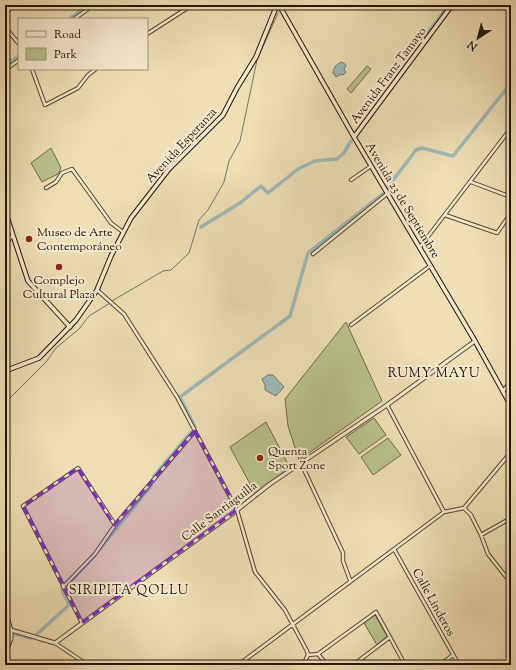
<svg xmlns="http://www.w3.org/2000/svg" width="516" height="670" font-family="'Sorts Mill Goudy',serif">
  <rect width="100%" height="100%" fill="#efdfb6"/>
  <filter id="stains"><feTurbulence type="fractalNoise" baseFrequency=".005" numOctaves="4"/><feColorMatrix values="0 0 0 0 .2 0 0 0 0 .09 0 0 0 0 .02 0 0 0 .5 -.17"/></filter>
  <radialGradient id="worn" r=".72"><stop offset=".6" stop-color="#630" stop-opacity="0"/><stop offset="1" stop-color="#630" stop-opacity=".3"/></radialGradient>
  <path fill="#b9c28e" stroke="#6e6b49" d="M367,66L371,69L351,93L347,89Z
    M51,148L61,168L58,174L42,182L31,163Z
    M346,322L382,401L299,460L288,426L285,399Z
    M374,418L386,435L359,454L346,437Z
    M266,422L290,468L255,493L230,447Z
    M388,438L401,455L373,475L361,457Z
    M375,615L387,636L377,645L364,623Z"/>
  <path fill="#9fbab9" stroke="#6e7871" d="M342,62L346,65L344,70L346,72L343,75L341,74L336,77L333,73C334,67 336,64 342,62Z
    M268,375H273L284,387L276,396L265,390V385L262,379Z"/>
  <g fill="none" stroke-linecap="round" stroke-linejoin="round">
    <path stroke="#6e7871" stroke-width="1" d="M112,301L163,271L171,270L189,253L199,220L208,210L224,182L229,161L240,141L257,60L278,13
      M5,403L46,362L56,348L79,329L89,316L110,303"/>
    <path stroke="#9fbab9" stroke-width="3.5" d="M423,39L449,5
      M387,188L416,150L422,148L453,156L511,83
      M201,227L240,203L261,186L268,193L298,169L315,161L337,159L344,153L351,141
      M195,427L180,397L290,316L308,253L383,194
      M154,476L191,432
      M99,550L151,486
      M65,588L94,556
      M15,634L31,638
      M36,635L69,605L62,590
      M5,643L8,635
      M5,664V665"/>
    <path stroke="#9fbab9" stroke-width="5.5" d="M71,19L89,5
      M5,67L19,57"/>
    <g stroke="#574730" stroke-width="4.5">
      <path id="minor" d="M5,10L9,5
        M74,19L94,5
        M5,27L19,44
        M147,34L189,7
        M32,69L45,105L78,88L88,75L96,69
        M5,70L19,60
        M351,180L371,166
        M471,182L511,197
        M46,188L56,182L62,173L72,169L111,223L123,232
        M445,215L497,233L511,213
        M5,245L12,236
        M420,247L511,128
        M313,254L388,193
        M97,290L124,314L177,397L237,510L255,572L285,610L307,651L308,655L303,665
        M351,325L430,266
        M387,405L444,512
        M301,463L343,553V561L350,580
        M464,508L471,515L481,535L488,554L511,583
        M464,508L511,452
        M481,535L511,518
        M394,549L459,665
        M63,587L95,554L115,525L195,431
        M5,606L11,630
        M82,623L23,506L78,468L115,525
        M55,643L88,665
        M318,654L327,665
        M308,655L318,654L376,612L402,659
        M238,665L444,512L464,508
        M353,665L390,637
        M440,665L453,655"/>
    </g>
    <g stroke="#574730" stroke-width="5">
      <path id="tertiary" d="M503,391L511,382
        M5,653L11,639V630L55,643L232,514L270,484L387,405L475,341
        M5,660L10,665"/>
    </g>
    <g stroke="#241404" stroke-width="5.5">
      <path id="secondary" d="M279,5L354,137L475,341L511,406
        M354,137L452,5
        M5,211L28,281L70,327
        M5,371L39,358L76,320L97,290L111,256L131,218L169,169L223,115L237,88L256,57L277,5"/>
    </g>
    <use href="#minor" stroke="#f5ead0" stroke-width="2.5"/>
    <use href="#tertiary" stroke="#f5ead0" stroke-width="3"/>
    <use href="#secondary" stroke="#f5ead0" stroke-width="3.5"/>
  </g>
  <path fill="#7b2cbf" fill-opacity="0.2" stroke="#7b2cbf" stroke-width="3" stroke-dasharray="8 5" stroke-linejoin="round" d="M195,431L237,510L82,623L23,506L78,468L114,525Z"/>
  <g fill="#8f2418" stroke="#f5ead0" stroke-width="1.5">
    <circle cx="29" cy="239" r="4"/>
    <circle cx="59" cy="267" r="4"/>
    <circle cx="260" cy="458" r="4"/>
  </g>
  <g text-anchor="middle" stroke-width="4" stroke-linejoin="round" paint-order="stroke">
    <g font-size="12" fill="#241404" stroke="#f5ead0">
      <text transform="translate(388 75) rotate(-53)" y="4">Avenida Franz Tamayo</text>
      <text transform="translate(181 145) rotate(-47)" y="4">Avenida Esperanza</text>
      <text transform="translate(403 200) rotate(59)" y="4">Avenida 23 de Septiembre</text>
      <text transform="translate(219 511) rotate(-37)" y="4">Calle Santiaguilla</text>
      <text transform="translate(434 602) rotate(61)" y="4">Calle Linderos</text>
    </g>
    <g font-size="12" fill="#241404" stroke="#f5ead0" text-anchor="start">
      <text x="37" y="236">Museo de Arte<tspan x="37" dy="14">Contemporáneo</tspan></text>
      <text x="59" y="284" text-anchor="middle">Complejo<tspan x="59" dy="14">Cultural Plaza</tspan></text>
      <text x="268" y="455">Quenta<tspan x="268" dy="14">Sport Zone</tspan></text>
    </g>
    <g font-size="13" letter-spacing="1" fill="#241404" stroke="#f5ead0">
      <text x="434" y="377">RUMY MAYU</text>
      <text x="129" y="594">SIRIPITA QOLLU</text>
    </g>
  </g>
  <rect width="516" height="670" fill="none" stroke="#efdfb6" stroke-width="20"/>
  <rect x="6" y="6" width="504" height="658" fill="none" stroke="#241404" stroke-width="2"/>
  <rect x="10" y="10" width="496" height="650" fill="none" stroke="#241404"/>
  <rect x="18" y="18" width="130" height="52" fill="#f5ead0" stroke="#a1947e"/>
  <rect x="26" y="31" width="20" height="6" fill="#f5ead0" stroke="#a1947e"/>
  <text x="54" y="38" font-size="12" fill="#241404">Road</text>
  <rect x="26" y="48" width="20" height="12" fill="#b9c28e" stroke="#a1947e"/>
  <text x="54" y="58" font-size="12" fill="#241404">Park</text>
  <g transform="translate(478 38) rotate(216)" stroke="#f5ead0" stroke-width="3" paint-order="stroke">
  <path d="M0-3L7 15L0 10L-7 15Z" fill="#241404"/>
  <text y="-6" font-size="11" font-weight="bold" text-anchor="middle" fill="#241404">N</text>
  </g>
  <rect width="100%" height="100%" filter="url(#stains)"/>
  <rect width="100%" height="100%" fill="url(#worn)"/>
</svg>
